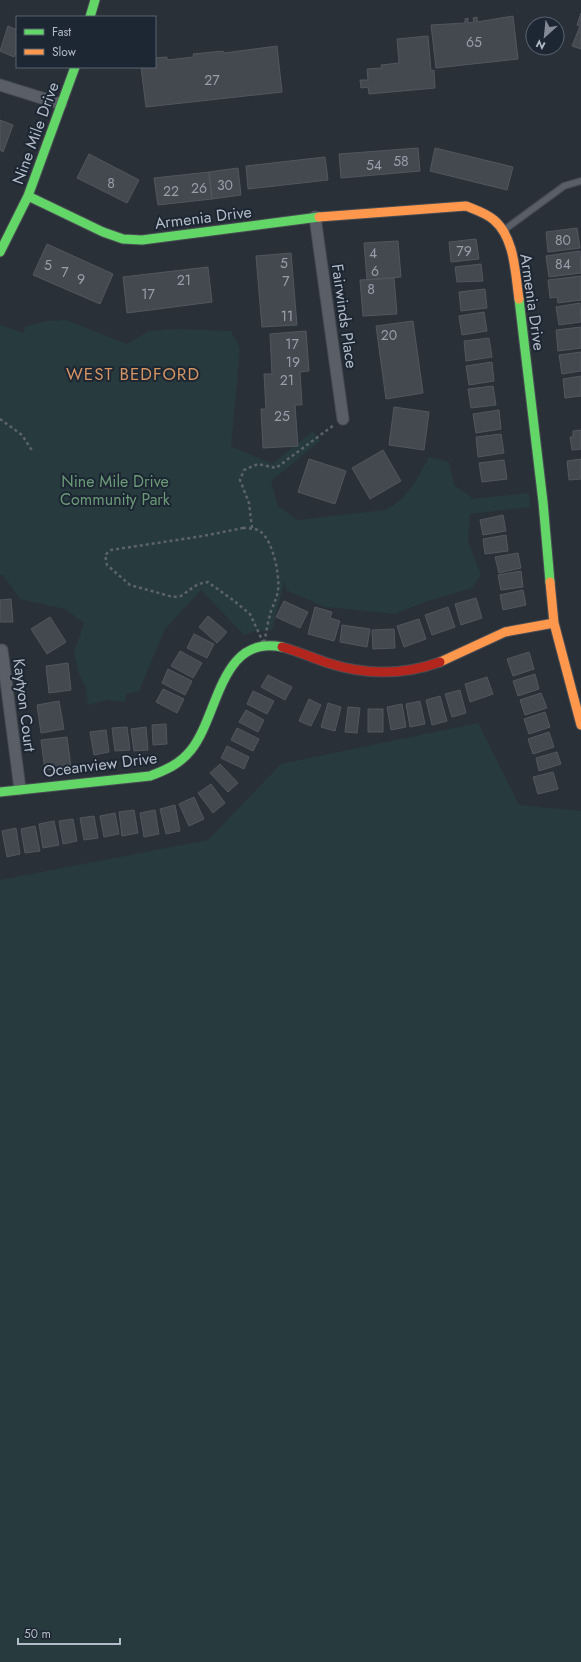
<svg xmlns="http://www.w3.org/2000/svg" width="581" height="1662" font-family="Jost,sans-serif">
  <rect width="100%" height="100%" fill="#2a3038"/>
  <path fill="#273a3e" d="M66,320L127,344L149,331L176,329L231,331L240,348L231,446L272,464L313,431L320,441L271,481L278,506L297,520L385,510C407,500 418,478 429,457L449,462L454,485L471,497V499L529,493L530,507L470,514L468,542L481,574L472,588L425,602L395,614L325,607L286,590L285,579L272,630L256,631L244,635L201,590L165,629L139,691L126,694L125,702L107,700L88,705L86,687L78,672L74,653L84,623L65,609L20,599L3,575H0V325L24,333L25,327L46,321Z
    M478,723L519,805L581,811V1662H0V880L208,840L281,764Z"/>
  <path fill="#444950" stroke="#52575f" d="M581,13V49L572,46L580,26L577,25Z
    M513,16L518,59L436,68L431,25L465,23V19L468,18V23L474,22L473,18L477,17V22Z
    M8,26L17,30V50L14,57L0,51Z
    M428,36L431,71L434,70L435,88L369,94L368,87L361,88L360,80H368L367,69L382,68L381,65L399,63L397,39Z
    M277,46L282,92L146,107L141,67H155V58L167,57V60L194,57L193,54L223,51L224,53Z
    M0,120L13,125L3,152L0,150Z
    M418,148L420,171L341,178L339,154Z
    M435,148L513,167L507,190L430,171Z
    M89,154L139,180L127,203L77,178Z
    M325,157L328,180L248,189L246,166Z
    M238,168L241,195L212,199L209,172Z
    M209,172L212,199L158,205L154,178Z
    M577,228L580,248L548,252L546,232Z
    M476,239L479,259L451,262L449,242Z
    M398,241L401,277L367,280L364,243Z
    M47,244L113,274L100,304L33,275Z
    M580,251L581,273L549,277L546,256Z
    M291,253L297,325L262,327L256,256Z
    M481,264L483,281L457,282L455,267Z
    M208,267L212,302L127,313L123,277Z
    M581,276V300L558,303L557,297L550,298L548,280Z
    M394,278L397,314L363,316L360,280Z
    M485,289L487,308L461,311L459,292Z
    M580,303L581,322L559,325L556,307Z
    M484,312L487,331L462,335L459,316Z
    M413,321L423,393L386,399L376,326Z
    M581,327V348L558,351L556,330Z
    M306,331L309,371L300,372L302,405H295L298,446L263,448L261,409H266L264,374H272L270,334Z
    M489,338L492,357L466,361L464,341Z
    M581,352V371L562,374L559,355Z
    M492,362L494,381L469,385L466,366Z
    M581,376V396L565,398L563,379Z
    M493,386L496,405L471,408L468,389Z
    M394,407L429,412L424,450L389,445Z
    M499,410L501,429L476,433L473,414Z
    M581,430V449L572,450L570,437H573V431Z
    M501,434L504,453L478,457L476,437Z
    M383,450L401,481L370,499L352,468Z
    M309,459L346,471L335,504L298,492Z
    M581,459V479L569,480L567,461Z
    M504,460L507,479L482,482L479,463Z
    M503,515L506,531L483,535L480,520Z
    M506,535L508,551L485,554L483,539Z
    M518,553L521,568L499,573L495,557Z
    M521,571L523,587L501,590L498,575Z
    M523,590L526,605L503,610L500,595Z
    M476,598L482,618L461,625L455,604Z
    M11,599L13,622H0V600Z
    M284,601L308,612L300,628L276,617Z
    M315,607L332,612L330,618L340,621L334,641L308,634Z
    M448,607L455,627L432,635L425,615Z
    M208,616L227,632L217,643L199,627Z
    M50,617L66,642L47,654L31,629Z
    M419,619L426,639L404,647L397,626Z
    M342,625L370,629L367,647L340,642Z
    M394,629L395,648L373,649L372,630Z
    M194,634L214,644L207,658L187,648Z
    M180,651L202,663L193,678L171,666Z
    M529,652L534,669L513,676L507,659Z
    M68,663L71,690L49,693L46,666Z
    M168,669L192,681L185,695L162,683Z
    M535,674L539,689L518,696L513,681Z
    M268,675L292,687L285,700L261,687Z
    M487,677L493,694L470,702L465,684Z
    M163,689L184,699L177,713L156,702Z
    M460,690L466,713L452,717L445,694Z
    M253,691L274,701L267,714L247,704Z
    M541,693L547,708L525,715L520,700Z
    M440,696L447,721L432,725L426,700Z
    M309,699L321,705L311,726L299,721Z
    M59,701L64,729L41,733L37,705Z
    M420,701L425,724L410,727L406,704Z
    M328,703L341,707L335,731L321,727Z
    M402,704L406,727L391,730L387,707Z
    M348,707L360,708L357,733L345,732Z
    M368,709H383V732H368Z
    M246,710L264,720L258,732L239,722Z
    M545,712L550,727L529,734L524,719Z
    M166,724L167,744L153,745L152,725Z
    M127,727L130,750L115,751L112,728Z
    M146,727L148,750L134,751L131,729Z
    M237,728L259,739L253,751L231,740Z
    M106,730L109,752L94,755L90,732Z
    M549,732L554,747L533,754L528,739Z
    M67,737L71,767L45,770L41,740Z
    M227,746L249,757L244,769L221,758Z
    M557,752L561,764L539,771L536,758Z
    M220,764L238,783L228,792L210,773Z
    M553,772L558,789L538,794L533,777Z
    M211,784L225,803L213,813L198,793Z
    M194,797L204,819L189,826L179,804Z
    M175,805L180,831L166,834L160,809Z
    M134,810L138,833L122,836L119,812Z
    M155,810L159,834L144,837L140,813Z
    M115,813L119,834L104,837L100,816Z
    M94,816L98,838L84,840L80,818Z
    M73,819L77,841L63,844L59,821Z
    M54,821L59,845L43,848L39,824Z
    M35,826L40,851L25,853L21,829Z
    M16,828L20,854L7,857L2,831Z"/>
  <g fill="none" stroke-linecap="round" stroke-linejoin="round">
    <g stroke="#484c53" stroke-width="8">
      <path id="lane" d="M504,230L564,186L581,181"/>
    </g>
    <g stroke="#484c53" stroke-width="13">
      <path id="street" d="M0,85L61,104
        M315,217L343,419
        M2,650L20,789"/>
    </g>
    <g stroke="#484c53" stroke-width="11">
      <path id="fast" d="M90,17L95,0
        M28,196L103,232L123,239L142,240L319,217
        M0,252L28,196L75,67
        M519,299L543,502L550,582
        M0,792L150,776C166,770 180,764 191,750C219,715 220,634 282,647"/>
    </g>
    <g stroke="#484c53" stroke-width="11">
      <path id="slow" d="M319,217L466,206C476,210 486,213 494,220C515,238 515,273 519,299
        M550,582L554,623L581,725
        M440,662L505,632L554,623"/>
    </g>
    <g stroke="#484c53" stroke-width="11">
      <path id="jam" d="M282,647C297,651 313,658 328,663C365,675 404,675 440,662"/>
    </g>
    <path stroke="#5d636a" stroke-width="2.5" stroke-dasharray="3 3" stroke-linecap="butt" d="M0,419L22,435L33,452
      M243,528C249,528 256,528 261,532C273,541 280,576 278,590C277,598 274,603 271,611C268,621 266,633 264,644L250,614L233,600L208,582L198,584L181,596L173,597L130,585L107,565L105,555L111,550L203,536Z
      M252,528L249,503L240,480L244,470L258,464L276,468L334,425"/>
    <use href="#lane" stroke="#5a5e66" stroke-width="5.5"/>
    <use href="#street" stroke="#5a5e66" stroke-width="11"/>
    <use href="#fast" stroke="#63d668" stroke-width="9"/>
    <use href="#slow" stroke="#ff974d" stroke-width="9"/>
    <use href="#jam" stroke="#b3261e" stroke-width="9"/>
  </g>
  <g text-anchor="middle" stroke-width="4" stroke-linejoin="round" paint-order="stroke">
    <g font-size="14" fill="#989fab">
      <text x="474" y="47">65</text>
      <text x="212" y="85">27</text>
      <text x="401" y="166">58</text>
      <text x="374" y="170">54</text>
      <text x="111" y="188">8</text>
      <text x="225" y="190">30</text>
      <text x="199" y="193">26</text>
      <text x="171" y="196">22</text>
      <text x="563" y="245">80</text>
      <text x="464" y="256">79</text>
      <text x="373" y="258">4</text>
      <text x="284" y="268">5</text>
      <text x="563" y="269">84</text>
      <text x="48" y="270">5</text>
      <text x="375" y="276">6</text>
      <text x="65" y="277">7</text>
      <text x="81" y="284">9</text>
      <text x="184" y="285">21</text>
      <text x="286" y="286">7</text>
      <text x="371" y="294">8</text>
      <text x="148" y="299">17</text>
      <text x="287" y="321">11</text>
      <text x="389" y="340">20</text>
      <text x="292" y="349">17</text>
      <text x="293" y="367">19</text>
      <text x="287" y="385">21</text>
      <text x="282" y="421">25</text>
    </g>
    <g font-size="16" fill="#b4bcc9" stroke="#1d2633">
      <text transform="translate(35 133) rotate(-70)" y="6">Nine Mile Drive</text>
      <text transform="translate(203 217) rotate(-7)" y="6">Armenia Drive</text>
      <text transform="translate(533 302) rotate(82)" y="6">Armenia Drive</text>
      <text transform="translate(345 316) rotate(82)" y="6">Fairwinds Place</text>
      <text transform="translate(25 705) rotate(83)" y="6">Kaytyon Court</text>
      <text transform="translate(100 764) rotate(-7)" y="6">Oceanview Drive</text>
    </g>
    <g font-size="16" fill="#6b9a76" stroke="#1d2633">
      <text x="115" y="487">Nine Mile Drive<tspan x="115" dy="18">Community Park</tspan></text>
    </g>
    <g font-size="17" letter-spacing="1" fill="#d59563" stroke="#1d2633">
      <text x="133" y="380">WEST BEDFORD</text>
    </g>
  </g>
  <rect x="16" y="16" width="140" height="52" fill="#1d2633" stroke="#59626f"/>
  <rect x="24" y="29" width="20" height="6" fill="#63d668" stroke="#59626f"/>
  <text x="52" y="36" font-size="12" fill="#b4bcc9">Fast</text>
  <rect x="24" y="49" width="20" height="6" fill="#ff974d" stroke="#59626f"/>
  <text x="52" y="56" font-size="12" fill="#b4bcc9">Slow</text>
  <g transform="translate(545 36) rotate(207)"><circle r="19" fill="#1d2633" stroke="#59626f"/>
  <path d="M0-3L7 15L0 10L-7 15Z" fill="#848b96"/>
  <text y="-6" font-size="11" font-weight="bold" text-anchor="middle" fill="#b4bcc9">N</text>
  </g>
  <path d="M18 1638v6h102v-6" fill="none" stroke="#b4bcc9" stroke-width="2"/>
  <text x="24" y="1638" font-size="12" fill="#b4bcc9" stroke="#1d2633" stroke-width="3" paint-order="stroke">50 m</text>
</svg>
